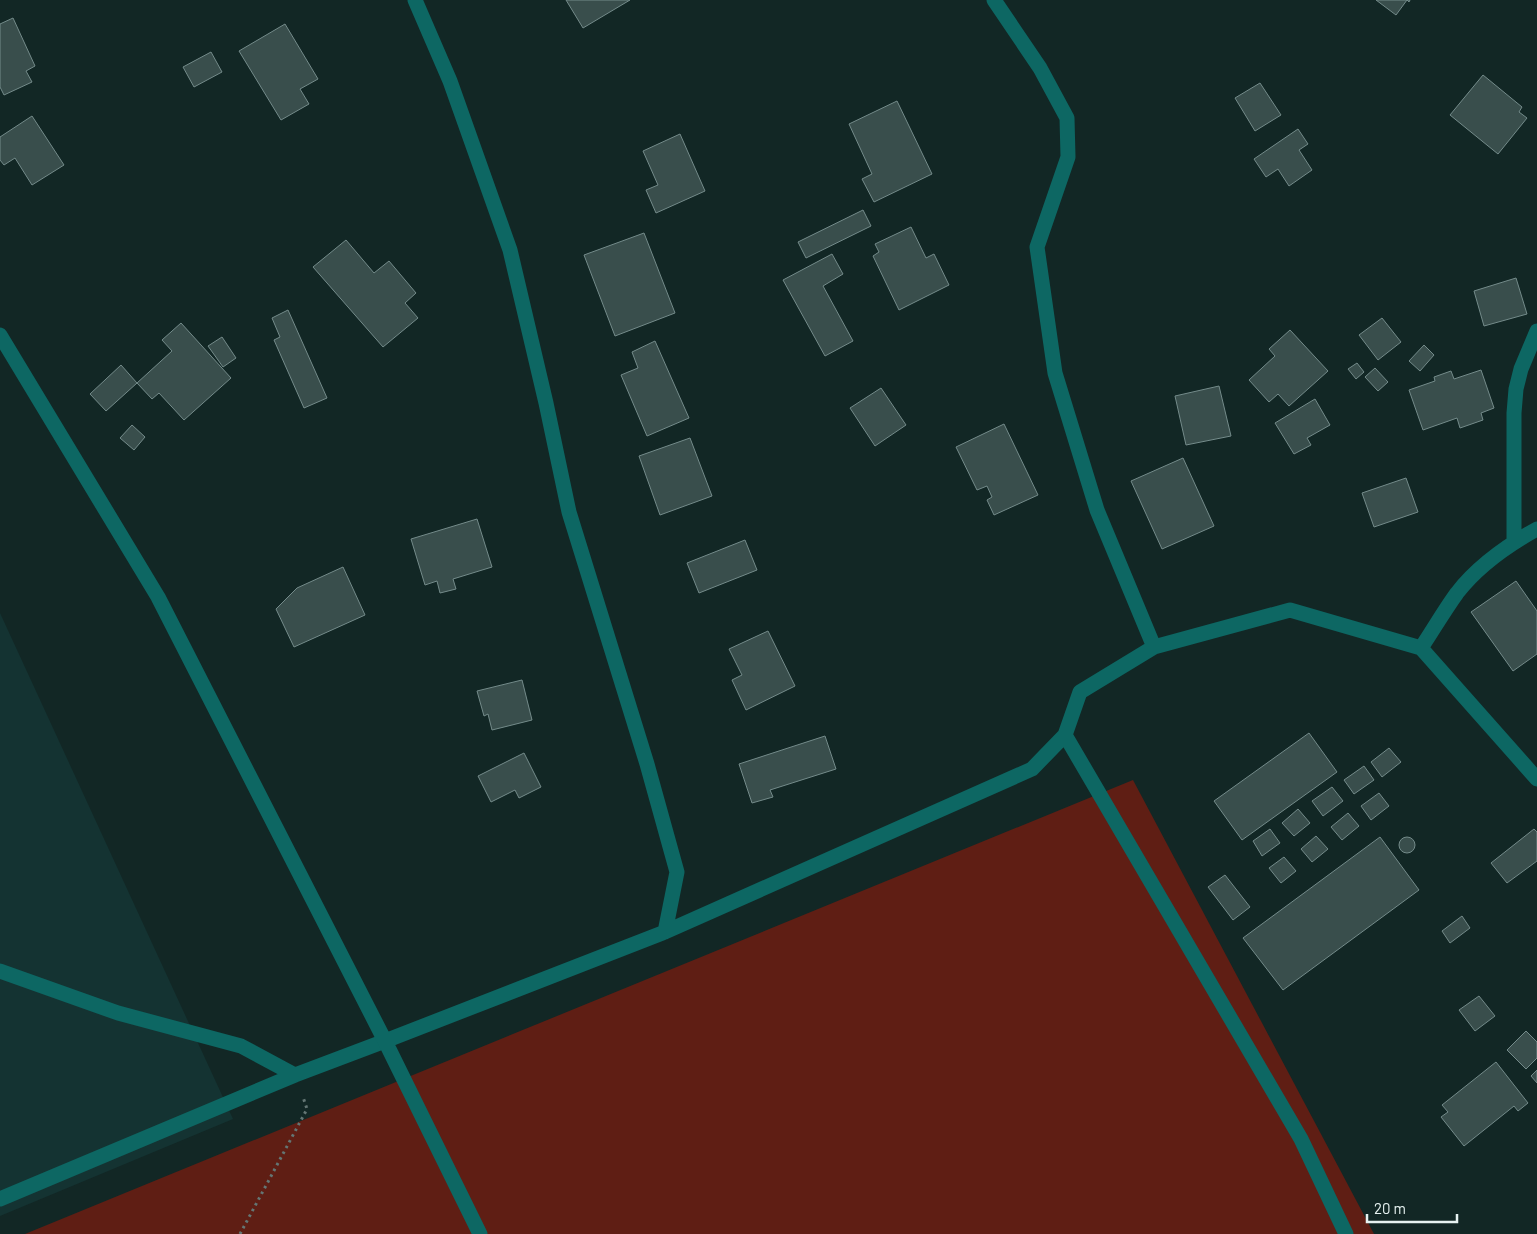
<svg xmlns="http://www.w3.org/2000/svg" width="1537" height="1234" font-family="Barlow,sans-serif">
  <rect width="100%" height="100%" fill="#122725"/>
  <path fill="#143332" d="M0,613L233,1119L0,1216Z"/>
  <path fill="#5f1e14" d="M1133,780L1374,1234H25Z"/>
  <path fill="#394e4c" stroke="#748b8a" d="M566,0H630L583,28Z
    M1376,0H1410L1409,2L1407,0L1396,15Z
    M13,18L35,66L26,71L32,82L4,95L0,87V24Z
    M285,24L318,79L300,89L309,104L281,120L239,51Z
    M211,52L222,72L194,87L183,67Z
    M1483,75L1522,107L1519,112L1527,118L1498,154L1450,115Z
    M1260,83L1281,115L1255,131L1235,98Z
    M897,101L932,174L874,202L862,179L872,174L849,124Z
    M32,116L64,165L32,185L15,158L4,165L0,160V137Z
    M1298,129L1308,144L1299,150L1312,170L1289,186L1278,169L1266,177L1254,159Z
    M680,134L705,191L656,213L646,190L658,185L643,151Z
    M863,210L871,226L806,258L798,242Z
    M911,227L926,258L934,254L949,285L899,310L873,256L879,252L875,244Z
    M644,233L675,313L615,336L584,255Z
    M346,240L374,273L389,261L416,293L405,303L418,318L383,347L313,267Z
    M832,254L843,274L823,286L853,341L825,356L783,280Z
    M1516,278L1527,314L1484,326L1474,291Z
    M288,310L327,398L304,408L274,340L280,337L272,318Z
    M1382,318L1401,342L1378,360L1359,335Z
    M181,323L231,378L184,420L159,393L152,399L137,383L172,351L162,340Z
    M1290,330L1328,371L1289,406L1278,394L1269,402L1249,380L1275,356L1269,349Z
    M222,337L236,358L223,367L208,346Z
    M655,341L689,418L647,436L621,375L638,368L632,352Z
    M1424,345L1434,355L1420,371L1409,361Z
    M1357,363L1364,372L1356,379L1348,369Z
    M121,365L137,383L106,411L90,394Z
    M1375,368L1388,382L1378,391L1365,377Z
    M1481,370L1494,408L1481,413L1483,420L1460,428L1457,418L1423,430L1409,390L1435,381L1434,377L1451,371L1454,379Z
    M1219,386L1231,436L1186,445L1175,396Z
    M881,388L906,425L875,446L850,408Z
    M1315,399L1330,425L1307,438L1311,445L1294,454L1275,423Z
    M1004,424L1038,495L994,515L987,500L992,497L987,486L977,490L956,447Z
    M132,425L145,437L134,450L120,438Z
    M690,438L712,496L660,515L639,456Z
    M1183,458L1214,526L1162,549L1131,481Z
    M1406,478L1418,512L1374,527L1362,493Z
    M477,519L492,567L453,579L456,589L440,593L437,581L425,585L411,539Z
    M745,540L757,570L699,593L687,563Z
    M343,567L365,615L294,647L276,609L297,588Z
    M1516,581L1537,611V654L1513,671L1471,612Z
    M768,631L795,686L746,710L732,680L742,675L729,649Z
    M522,680L532,720L492,730L488,714L484,716L477,691Z
    M1309,733L1337,772L1242,840L1214,801Z
    M825,736L836,769L770,790L773,797L752,803L739,764Z
    M1389,748L1401,762L1382,777L1371,762Z
    M524,753L541,787L519,798L515,790L491,802L478,776Z
    M1364,766L1374,780L1354,794L1344,780Z
    M1332,787L1343,801L1323,816L1312,801Z
    M1379,793L1389,806L1371,820L1361,806Z
    M1298,809L1310,823L1294,836L1282,823Z
    M1348,813L1359,826L1342,840L1331,827Z
    M1270,829L1280,843L1262,856L1253,841Z
    M1534,829L1537,832V861L1507,883L1491,863Z
    M1316,836L1328,849L1312,862L1301,849Z
    M1380,837L1419,890L1283,990L1243,938Z
    M1399 845a8 8 0 1 1 16 0a8 8 0 1 1-16 0Z
    M1284,857L1296,871L1281,883L1269,868Z
    M1225,875L1250,907L1233,920L1208,887Z
    M1462,916L1470,928L1450,943L1442,931Z
    M1479,996L1495,1016L1475,1031L1459,1010Z
    M1526,1031L1537,1042V1058L1526,1069L1507,1050Z
    M1496,1062L1528,1103L1518,1111L1514,1106L1464,1146L1441,1117L1448,1112L1442,1105Z
    M1537,1070V1083L1531,1076Z"/>
  <g fill="none" stroke-linecap="round" stroke-linejoin="round">
    <path stroke="#647674" stroke-width="3" stroke-dasharray="2.5 4" stroke-linecap="butt" d="M240,1234L307,1109L303,1097"/>
    <path stroke="#0d6763" stroke-width="15" d="M0,971L118,1013L241,1046L295,1075
      M0,1199L295,1075L385,1041"/>
    <path stroke="#0d6763" stroke-width="15" d="M415,0L450,81L510,250L546,403L569,512L647,764L677,872L665,932
      M994,0L1040,68L1067,118L1068,157L1037,247L1055,373L1097,510L1154,647
      M0,335L158,597L385,1041L480,1234
      M1514,542V413L1516,389L1521,369L1537,331
      M1421,648C1433,630 1444,611 1457,593C1478,566 1508,545 1537,529
      M1065,735L1301,1139L1346,1234
      M385,1041L665,932L1032,769L1065,735L1080,692L1154,647L1290,610L1421,648L1537,779"/>
  </g>
  <path d="M1367 1214v8h90v-8" fill="none" stroke="#e6f2f1" stroke-width="2.5"/>
  <text x="1374" y="1214" font-size="15" fill="#e6f2f1" stroke="#122725" stroke-width="4" paint-order="stroke">20 m</text>
</svg>
